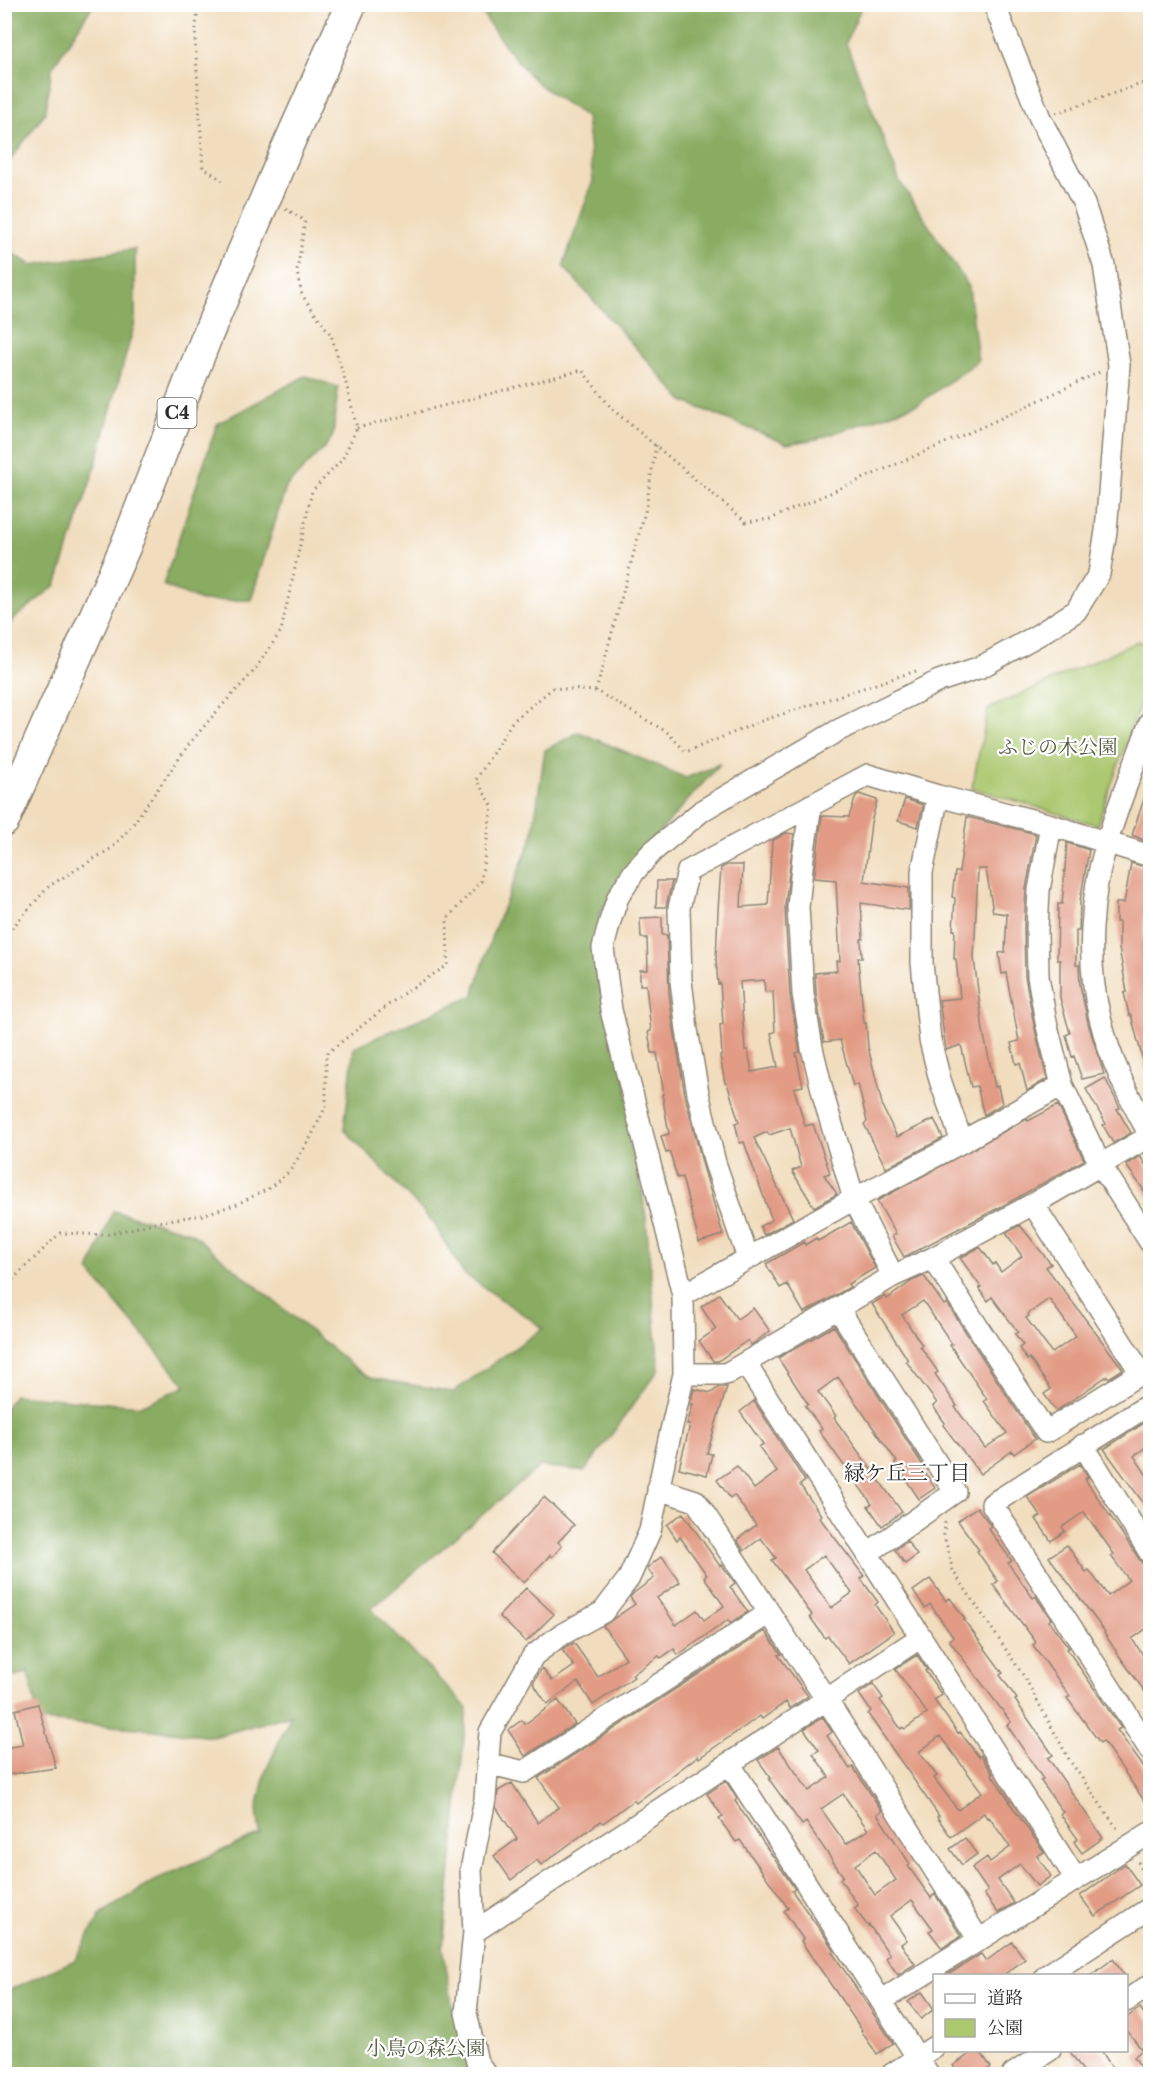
<svg xmlns="http://www.w3.org/2000/svg" width="1155" height="2079" font-family="'Libre Caslon Text','Noto Serif JP',serif">
  <rect width="100%" height="100%" fill="#fff"/>
  <filter id="ink" filterUnits="userSpaceOnUse"><feTurbulence type="fractalNoise" baseFrequency=".0167" numOctaves="2"/><feDisplacementMap in="SourceGraphic" scale="12" xChannelSelector="R" yChannelSelector="G"/><feConvolveMatrix kernelMatrix="1 2 1 2 8 2 1 2 1" color-interpolation-filters="sRGB"/></filter>
  <filter id="wash" filterUnits="userSpaceOnUse"><feTurbulence type="fractalNoise" baseFrequency=".008" numOctaves="4" result="noise"/><feDisplacementMap in="SourceGraphic" scale="24" xChannelSelector="R" yChannelSelector="G"/><feGaussianBlur stdDeviation="1.35" result="paint"/><feColorMatrix in="noise" values="0 0 0 0 0 0 0 0 0 0 0 0 0 0 0 0 0 1.4 0 .05"/><feComposite in="paint" operator="in"/></filter>
  <g filter="url(#wash)">
    <rect width="100%" height="100%" fill="#f1ddbd"/>
    <path fill="#acc86f" stroke="#6c7a4d" stroke-width="1.5" d="M1138,641L1150,646V676L1097,825L972,788L988,709Z"/>
    <path fill="#89ac62" stroke="#5a6c46" stroke-width="1.5" d="M5,4L93,5L52,68L45,113L5,167Z
      M480,5H862L846,43L900,182L969,287L978,361L918,404L817,439L787,444L683,401L563,266L593,181L586,117C571,106 553,96 539,84C526,73 482,20 480,5Z
      M5,249L32,265L135,249V322L93,474L56,585L15,618L5,629Z
      M305,376L338,387L333,436L324,448L286,487L251,600L201,601L163,585L217,424Z
      M579,732L686,778L720,764L650,843L600,913L646,1217L659,1369L585,1471L540,1466L371,1609L467,1708L443,1947L453,2010L473,2074H5V1992L75,1960L101,1914L157,1879L260,1834L257,1809L265,1773L291,1715L213,1737L138,1728L39,1721L28,1673L5,1678L4,1410L14,1395L140,1406L186,1386L89,1271L113,1211L190,1232L358,1370L373,1378L453,1392L543,1328L463,1273L433,1222L344,1129L354,1047L473,996L492,935L532,838L545,750Z"/>
    <g id="blocks">
      <path fill="#e29b85" fill-rule="evenodd" d="M1148,787H1150V843L1132,835Z
        M859,794L877,800L871,823L864,881L909,888V910L861,903L863,939H861L862,958H858L864,1023H866L868,1047L883,1108L897,1137L934,1119L943,1138L886,1168L864,1124L867,1122L858,1084L853,1086L840,1040L824,1042L816,993L815,973L837,971L836,961H840L836,880L814,878L822,816L849,817L856,796Z
        M905,799L923,805L918,827L898,821Z
        M967,817L1036,834L1026,889L1024,928L1025,976L1034,1025L1047,1079L1027,1091L1020,1063L1016,1064L1011,1043L1019,1041L1006,973L1002,974L999,953L1005,952L1007,914L993,912L986,869H978L974,958L983,1031L995,1087L998,1086L1002,1104L984,1115L977,1086L971,1087L961,1045L946,1050L939,1000L960,998L956,959H954L955,930H953L955,898L952,897L955,872H959Z
        M786,833L794,834L785,906L786,929L790,995L800,1052L796,1053L803,1086L794,1088L805,1126L813,1124L830,1173L824,1175L837,1194L814,1207L792,1171L801,1167L790,1128L769,1135L767,1132L754,1138L793,1219L764,1235L760,1226L772,1220L744,1142L740,1143L735,1123L739,1122L727,1083H725L720,1056L722,1055L720,1025L723,1024L720,983L718,984L716,960L718,910L721,868L727,865H743L741,907L768,905L772,841ZM764,980L765,992L773,991L775,1032L771,1033L778,1067L752,1072L748,1050H745L740,982Z
        M1067,843L1089,850L1080,901L1079,931H1076V965H1079L1080,985L1088,1023L1104,1074L1082,1079L1074,1056L1072,1057L1066,1035L1070,1033L1060,998V960H1057L1058,904H1062Z
        M1131,863L1150,868V889L1145,888L1144,922V956H1147L1150,976V980L1147,981L1150,998V1071L1146,1072L1131,1015H1129L1124,993L1127,992L1119,948V922H1116V903H1124Z
        M657,881H672L666,907H656Z
        M662,917V935H667L669,992L672,1017L685,1095L703,1166L723,1235L699,1242L682,1177L677,1178L670,1152L666,1153L661,1136L669,1134L662,1094H664L657,1053H652L648,1032L651,1031L646,985H640V970H648L647,938H641L640,918Z
        M1105,1078L1120,1108L1117,1109L1131,1133L1113,1143L1103,1125L1106,1124L1086,1089Z
        M1058,1105L1084,1160L1006,1204L904,1257L892,1236L896,1234L877,1201L1027,1119L1028,1121Z
        M1140,1156L1150,1172V1199L1126,1165Z
        M851,1222L875,1268L848,1284L850,1287L804,1313L787,1284L780,1288L766,1264L804,1242L805,1245L816,1238L818,1241Z
        M1020,1225L1051,1264L1046,1267L1123,1369L1109,1378L1107,1376L1056,1411L1044,1394L1051,1389L1029,1358L1027,1360L1019,1348L1023,1345L1015,1334L1018,1332L992,1297L988,1301L979,1288L981,1287L960,1258L980,1247L993,1265L995,1263L1001,1272L1022,1256L1006,1233ZM1049,1299L1076,1336L1052,1353L1026,1318L1029,1316L1028,1314Z
        M924,1276L944,1305L947,1303L1035,1439L1014,1454L1012,1451L980,1474L943,1425L945,1423L933,1406L937,1403L906,1361L908,1360L872,1304L885,1296L887,1299L912,1281ZM923,1301L952,1344L950,1345L987,1399L984,1401L1007,1433L985,1448L955,1407L957,1406L935,1374L938,1372L920,1346L922,1345L902,1315Z
        M719,1294L737,1319L753,1308L770,1331L751,1345L748,1340L718,1361H713L699,1341L716,1329L701,1307Z
        M834,1326L923,1466L921,1467L935,1488L919,1499L895,1463L897,1462L838,1377L818,1392L836,1416L834,1418L902,1512L882,1526L868,1506L872,1504L819,1431L822,1429L805,1406L808,1404L778,1358Z
        M719,1387H727L707,1453L712,1454L707,1475L679,1468L690,1425H687L693,1404H690L694,1389L711,1393Z
        M754,1401L805,1481L800,1485L821,1515L819,1517L864,1576L861,1579L878,1602L875,1605L894,1632L849,1664L828,1636L825,1638L810,1617L812,1615L772,1560L776,1558L761,1538L744,1551L737,1540L756,1525L734,1495L730,1498L717,1480L737,1466L754,1489L777,1472L759,1447L763,1444L740,1412ZM824,1555L852,1593L831,1608L804,1570Z
        M1150,1419V1444L1134,1456L1150,1480V1512L1104,1449Z
        M1080,1464L1088,1477L1085,1479L1150,1575V1626L1132,1639L1150,1665V1699L1120,1657L1104,1633L1105,1632L1049,1557L1067,1545L1086,1572L1089,1570L1108,1596L1129,1580L1111,1556L1114,1554L1084,1512L1062,1527L1065,1531L1051,1541L1036,1519L1041,1516L1027,1497Z
        M544,1497L574,1525L558,1542L562,1546L552,1557L550,1555L524,1583L492,1553Z
        M977,1507L991,1526L988,1528L1012,1561L1008,1563L1033,1598L1036,1596L1038,1600L1051,1619L1049,1621L1069,1648L1067,1649L1121,1728L1117,1730L1150,1776V1809L1103,1741L1100,1743L1067,1698L1070,1696L1033,1645L1036,1642L993,1585L998,1581L977,1551L979,1550L958,1521Z
        M683,1513L720,1566L722,1565L735,1583L730,1587L748,1612L730,1623L728,1620L678,1655L674,1649L661,1658L659,1656L632,1675L634,1677L593,1705L578,1682L547,1704L533,1683L542,1668L552,1681L574,1666L562,1650L566,1647L574,1643L598,1677L626,1658L603,1626L635,1604L630,1597L635,1592L654,1578L647,1568L662,1556L680,1582L657,1598L676,1625L697,1610L704,1620L724,1606L704,1577L707,1575L680,1537L677,1540L667,1525Z
        M907,1541L917,1555L905,1564L895,1550Z
        M930,1579L946,1601L950,1598L965,1619L964,1620L1003,1673L1000,1675L1017,1699L1015,1700L1053,1755L1048,1758L1103,1838L1082,1853L1074,1842L1078,1839L1060,1814L1063,1812L1040,1780L1043,1779L1007,1725L1011,1722L949,1640L953,1637L930,1604L925,1608L913,1591Z
        M526,1588L554,1614L526,1642L499,1616Z
        M765,1631L781,1654L778,1655L808,1696L790,1708L786,1702L762,1719L760,1716L699,1758L698,1756L636,1803L634,1800L603,1823L601,1821L541,1865L537,1860L511,1880L494,1856L517,1839L496,1807L498,1791L512,1783L538,1823L559,1807L538,1778Z
        M917,1655L927,1670L925,1671L942,1695L934,1700L958,1733L960,1732L979,1757L981,1755L993,1774L992,1775L1010,1801L1009,1802L1044,1852L1037,1856L1051,1876L1037,1886L1020,1864L998,1880L1014,1903L998,1913L984,1894L988,1891L972,1868L987,1857L990,1862L1010,1847L989,1817L987,1818L984,1813L951,1837L937,1817L939,1816L868,1714L871,1711L859,1694L873,1684L883,1698L880,1700L901,1729L903,1727L905,1729L927,1713L895,1669ZM940,1736L982,1792L958,1810L934,1778L937,1776L919,1752Z
        M558,1700L575,1724L525,1756L508,1730L522,1720L525,1724Z
        M38,1704L56,1768L4,1775V1748L23,1745L15,1710Z
        M823,1717L832,1732L827,1736L850,1769L853,1767L882,1811L877,1814L910,1864L908,1866L931,1898L935,1894L961,1936L942,1948L929,1931L933,1929L912,1900L890,1916L907,1940L901,1944L915,1964L898,1975L886,1958L890,1955L869,1925L868,1926L854,1908L858,1905L840,1879L843,1876L806,1822L802,1825L769,1779L771,1778L758,1760L778,1747L809,1791L829,1777L813,1754L819,1750L804,1729ZM843,1794L868,1830L846,1844L821,1809ZM876,1850L896,1880L875,1895L855,1865Z
        M726,1781L737,1799L735,1801L795,1889L792,1891L826,1938L834,1951L832,1952L893,2043L877,2054L861,2031L862,2030L801,1941L803,1939L784,1911L788,1908L740,1840L736,1842L719,1819L723,1817L707,1794Z
        M965,1838L977,1854L962,1865L950,1849Z
        M1125,1864L1140,1885L1095,1916L1080,1896Z
        M1012,1942L1025,1959L1002,1976H946L981,1954L986,1961Z
        M1113,1959L1125,1976H1090Z
        M922,1992L934,2009L921,2019L908,2002Z
        M1140,2008L1150,2022V2064L1143,2070L1134,2057L1142,2050L1126,2029V2018Z
        M975,2050H979L991,2067L981,2074H959L953,2066Z
        M1069,2050H1101L1116,2074H1085Z"/>
    </g>
  </g>
  <g filter="url(#ink)">
    <use href="#blocks" fill-opacity="0" stroke="#8e8474" stroke-width="1.5"/>
    <g fill="none" stroke-linecap="round" stroke-linejoin="round">
      <g stroke="#8e8474" stroke-width="24">
        <path id="minor" d="M1150,722C1136,762 1119,801 1107,842C1090,897 1086,962 1100,1018C1110,1060 1129,1098 1150,1135
          M938,796L922,872V963L930,1040L940,1080L962,1142
          M811,805L803,857L798,907L803,994L812,1048L825,1102L854,1199L893,1276
          M1051,825L1039,890L1037,929L1038,976L1046,1022L1062,1085L1100,1164L1150,1242
          M748,1258L715,1163L698,1093L687,1030L681,981L679,908L688,871L868,775L938,796L1051,825L1150,856
          M933,1258L1046,1432L1141,1373L1033,1204
          M683,1295L854,1199L962,1142L1062,1085
          M838,1308L955,1492L868,1553
          M745,1363L1076,1879
          M684,1374H726L893,1276L933,1258L1033,1204L1150,1136
          M1150,1404L992,1504L1150,1750
          M1083,1445L1150,1553
          M658,1489L696,1501L826,1699L979,1940
          M487,1763L524,1772L769,1613
          M729,1763L928,2074
          M474,1932L921,1637
          M1046,1976L1150,1908
          M881,2001L1150,1833
          M1126,2001L1150,1985
          M486,2074L477,2062L466,2013L474,1932L471,1870L485,1799L490,1732L533,1656L559,1636L603,1612L629,1578L650,1531L665,1457L684,1374L683,1295L611,1010L603,948L610,921L618,897L634,872L653,851L703,810L837,731L939,681L981,667L1038,635L1076,611L1099,574L1106,531L1119,365L1104,265L1084,204L1040,118L994,4
          M892,2074L934,2047
          M1013,2074L1050,2050"/>
      </g>
      <g stroke="#8e8474" stroke-width="33">
        <path id="highway" d="M4,821L126,545L207,336L286,150L351,4"/>
      </g>
      <path stroke="#8e8474" stroke-width="3" stroke-dasharray="1.5 4.5" stroke-linecap="butt" d="M198,4L195,39L203,167L223,181
        M1056,113L1150,81
        M357,428L582,370L612,409L746,522L770,519L984,426L1102,371
        M596,691L646,508L656,445
        M4,937L49,886L112,848L131,827L190,743L218,710L254,671L281,631L312,491L342,460L357,428L346,383L331,335L302,295L297,272L305,221L285,208
        M4,1288L60,1233L106,1235L162,1221L202,1215L237,1204L268,1189L290,1171L311,1137L326,1106V1054L401,995L448,965L447,919L481,881L492,805L476,780L512,722L553,688L596,691L667,732L686,752L764,720L916,671
        M945,1522L944,1535L953,1571L1025,1678L1070,1761L1119,1831
        M1138,1862L1150,1886"/>
      <use href="#minor" stroke="#fff" stroke-width="21"/>
      <use href="#highway" stroke="#fff" stroke-width="30"/>
    </g>
  </g>
  <g text-anchor="middle" stroke-width="4.5" stroke-linejoin="round" paint-order="stroke">
    <rect fill="#fff" stroke="#6b6b6b" stroke-width="1.5" x="157.5" y="398" width="39" height="30" rx="4.5"/>
    <g font-size="18" font-weight="bold" fill="#2b2b2b">
      <text x="177" y="419">C4</text>
    </g>
    <g font-size="20" fill="#525a3f" stroke="#fff">
      <text x="1058" y="754">ふじの木公園</text>
      <text x="426" y="2055">小鳥の森公園</text>
    </g>
    <g font-size="21" fill="#2b2b2b" stroke="#fff">
      <text x="907" y="1480">緑ケ丘三丁目</text>
    </g>
  </g>
  <rect width="1155" height="2079" fill="none" stroke="#fff" stroke-width="24"/>
  <rect x="933" y="1974" width="195" height="78" fill="#ffffff" stroke="#aaaaaa" stroke-width="1.5"/>
  <rect x="945" y="1994" width="30" height="9" fill="#ffffff" stroke="#aaaaaa" stroke-width="1.5"/>
  <text x="987" y="2004" font-size="18" fill="#2b2b2b">道路</text>
  <rect x="945" y="2019" width="30" height="18" fill="#acc86f" stroke="#aaaaaa" stroke-width="1.5"/>
  <text x="987" y="2034" font-size="18" fill="#2b2b2b">公園</text>
</svg>
